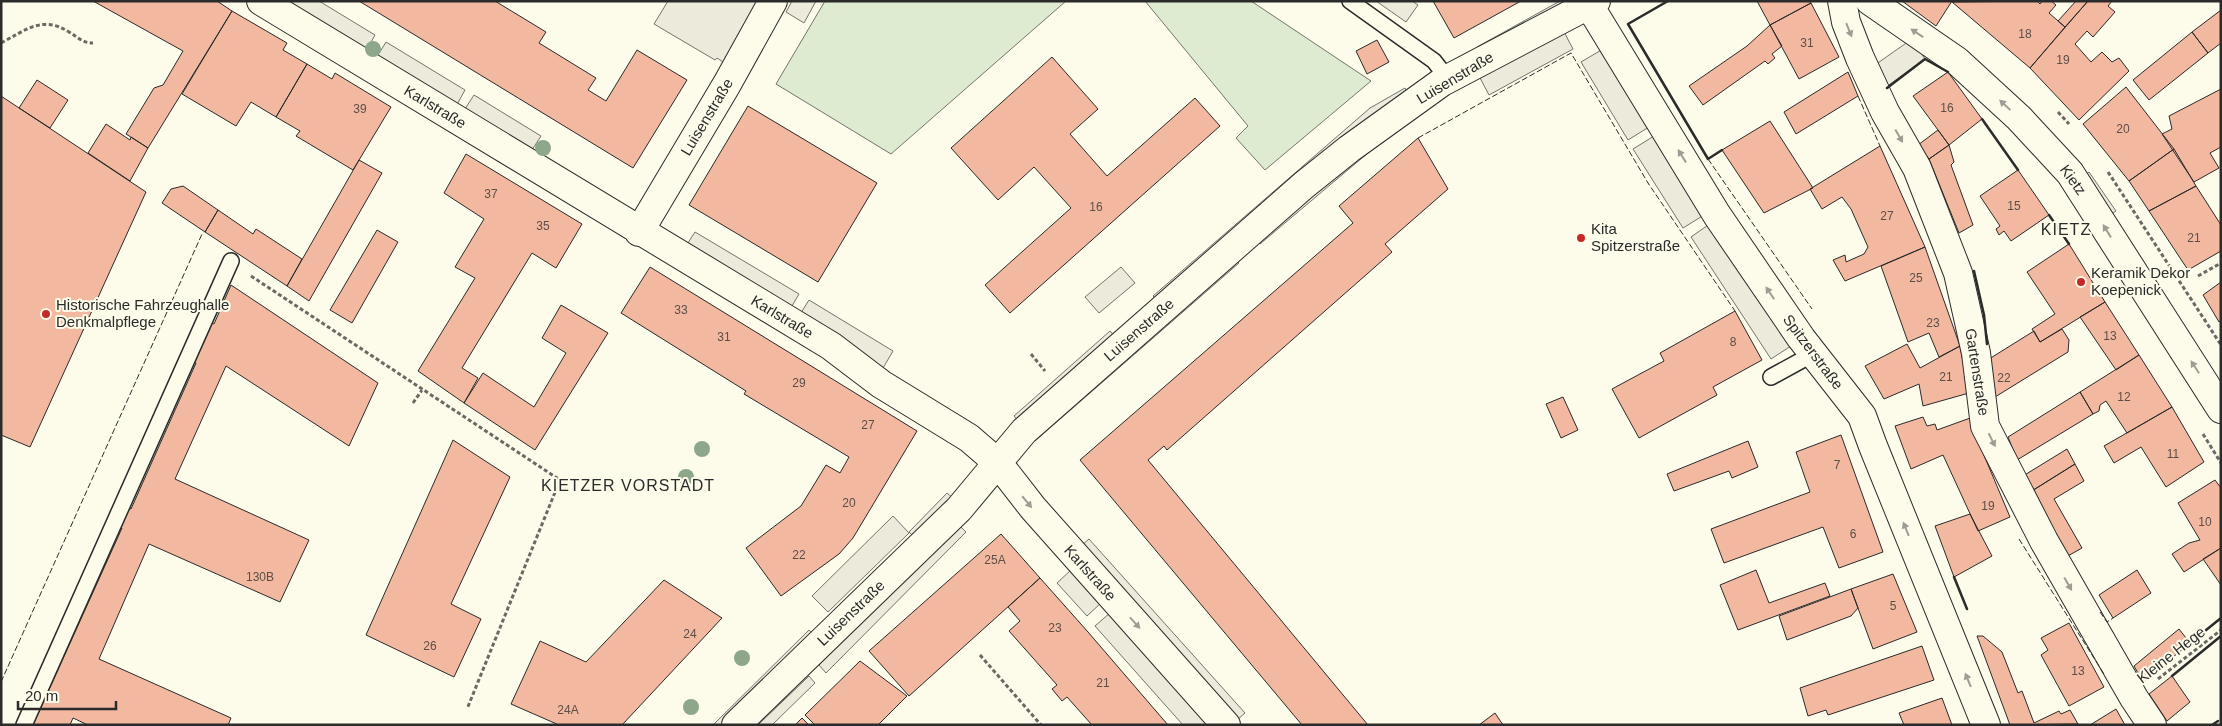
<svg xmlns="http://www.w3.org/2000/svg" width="2222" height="726" font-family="Arial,sans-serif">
  <rect width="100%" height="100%" fill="#fdfbea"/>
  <path fill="#deebd1" stroke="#74746e" d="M825,1H1066L891,154L776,84Z
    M1145,1H1251L1371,81L1265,170L1236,138L1248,126Z"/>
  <path fill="#eceadb" stroke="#74746e" d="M292,1H319L375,35L365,53L289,7Z
    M668,1H764L726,64L717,58L715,60L654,24Z
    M792,1H816L804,23L786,12Z
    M1376,1H1412L1418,5L1406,22Z
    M1560,1H1581L1482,56L1477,47Z
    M1563,30L1573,49L1489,95L1479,76Z
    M1912,39L1925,59L1886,87L1872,67Z
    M386,42L465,90L455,108L375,60Z
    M1603,49L1649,127L1628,140L1581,62Z
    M1405,88L1409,96L1160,303L1153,296L1370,108Z
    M474,95L541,136L530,153L463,112Z
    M1400,126L1260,244L1254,237Z
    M1654,136L1704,215L1683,228L1633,149Z
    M2089,172L2116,211L2107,217L2081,178Z
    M1711,223L1791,346L1771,359L1691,237Z
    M695,232L799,294L789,311L684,249Z
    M1232,256L1239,263L1035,441L1029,433Z
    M1121,267L1135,283L1099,313L1085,297Z
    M809,300L893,351L883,368L799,316Z
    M1110,331L1117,339L1021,424L1014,416Z
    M947,493L954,499L916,539L909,532Z
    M893,516L909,533L828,612L812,596Z
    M959,525L966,532L826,673L819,665Z
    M1089,539L1245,713L1237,720L1082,545Z
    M1072,569L1102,602L1087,616L1057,583Z
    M1111,612L1211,725H1183L1095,626Z
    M809,630L816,637L727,725H713Z
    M809,676L815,683L772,725H758Z"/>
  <path fill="#f2b8a0" stroke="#2b2b2b" d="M93,1H217L232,11L148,148L126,134L154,88L163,85L183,51Z
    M359,1H495L546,32L539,43L596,78L588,90L606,101L637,50L687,80L633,168Z
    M1433,1H1521L1454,38Z
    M1757,1H1810L1811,3L1770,25Z
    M1902,1H1952L1936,26Z
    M2037,1L2040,4L2042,1H2051L2056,5L2049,13L2065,27L2030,68L1952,2Z
    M2076,1H2088L2065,27L2058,21Z
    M2088,1H2112L2108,6L2115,12L2093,37L2087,31L2075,44L2091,62L2102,52L2112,62L2119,58L2129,71L2079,120L2030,68Z
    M1811,3L1839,57L1799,79L1770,25Z
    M2221,10V43L2208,53L2192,32Z
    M232,11L287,43L283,50L307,64L276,117L251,102L236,126L182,94Z
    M1770,25L1782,46L1772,54L1775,58L1768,64L1765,61L1703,105L1689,86L1747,46Z
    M2192,32L2208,53L2149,100L2133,80Z
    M1377,40L1389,62L1367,74L1356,51Z
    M1052,57L1098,109L1070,134L1107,176L1195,98L1220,126L1010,313L985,285L1071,208L1034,167L998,200L951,148Z
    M307,64L332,79L335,73L391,107L353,170L296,136L300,131L276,117Z
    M1848,72L1858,96L1796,134L1784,112Z
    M1948,72L1982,119L1949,145L1913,96Z
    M37,80L68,100L50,128L19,108Z
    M2126,87L2174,149L2129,181L2083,124Z
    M2221,89V147L2210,153L2219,168L2194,182L2162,134L2172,129L2169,116Z
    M1,96L146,192L30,447L1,435Z
    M748,106L877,183L818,282L689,205Z
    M1770,121L1813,188L1764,213L1722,150Z
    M106,124L130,140L131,137L148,148L130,181L88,153Z
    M1938,130L1949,145L1929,159L1918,145Z
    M1418,138L1448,189L1385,244L1392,252L1167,450L1164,446L1148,460L1368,725H1302L1080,460L1353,223L1339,206Z
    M1949,145L1954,162L1951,165L1973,225L1959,233L1929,159Z
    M1880,146L1925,247L1845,281L1833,260L1845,255L1846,262L1864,254L1868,247L1851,209L1842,197L1822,209L1810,189Z
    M2174,149L2196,186L2149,211L2129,181Z
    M466,154L582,224L556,268L532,253L462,368L478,378L464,403L418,371L475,278L455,267L484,219L444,193Z
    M359,160L382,173L309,301L287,286Z
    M2018,170L2049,215L2011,241L2004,231L1999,235L1996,229L2000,226L1980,196Z
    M183,186L218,210L205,232L162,203L171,189Z
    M2196,186L2221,225V251L2188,270L2149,211Z
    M218,210L253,234L256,229L302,259L287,286L205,232Z
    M377,230L398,242L352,323L330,310Z
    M2069,244L2105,302L2040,342L2032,329L2055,314L2027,272Z
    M1925,247L1960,346L1939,357L1929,333L1908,342L1881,266Z
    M650,267L917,431L853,538L839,554L781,596L746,548L801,506L826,465L840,473L849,457L744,394L746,391L621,313Z
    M2221,282V321L2219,322L2203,295Z
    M231,285L378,383L349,446L226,366L175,479L309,540L280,602L149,544L99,659L231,718L228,725H88L73,718L70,725H33L122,528H120L129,508L131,509L196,363L194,362L201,343L203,344L212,323L214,324Z
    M2105,302L2139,355L2116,370L2080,317Z
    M561,305L608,333L535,450L464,403L483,373L534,407L566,353L542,338Z
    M1735,311L1762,360L1713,387L1717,395L1639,438L1612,389L1664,361L1660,353Z
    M2062,329L2069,340L2068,352L1995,397L1989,359L2034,331L2040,342Z
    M1907,344L1920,368L1960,346L1969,393L1923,406L1919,384L1884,399L1865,366Z
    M2139,355L2172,407L2127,433L2106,401L2100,405L2099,411L2093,414L2080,392Z
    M2080,392L2093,414L2017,460L2008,437Z
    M1563,397L1578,430L1561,438L1546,404Z
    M2172,407L2204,462L2166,487L2141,447L2114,463L2104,446Z
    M1923,417L1927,426L1935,424L1937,430L1973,417L1978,441L2010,517L1978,531L1943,455L1911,469L1895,426Z
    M1841,435L1883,552L1839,568L1823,527L1724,563L1711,529L1810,492L1796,452Z
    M453,440L510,477L451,604L481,619L454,677L366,635Z
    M1748,441L1758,467L1732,478L1729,471L1674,491L1667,474Z
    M2067,449L2075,464L2027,494L2023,476Z
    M2075,464L2084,481L2054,499L2082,548L2066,557L2027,494Z
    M2215,480L2221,488V548L2184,572L2172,554L2189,543L2200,540L2178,503Z
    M1970,514L1992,556L1954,577L1935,526Z
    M1001,534L1040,578L909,696L869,651Z
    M2221,548V585L2203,559Z
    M1756,570L1769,603L1825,583L1830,596L1738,630L1720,585Z
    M2137,570L2151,593L2113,618L2099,595Z
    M1893,574L1917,632L1873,649L1851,589Z
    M1040,578L1088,632L1168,725H1092L1067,697L1062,701L1052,689L1057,685L1009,631L1020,621L1008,607Z
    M664,580L722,618L622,725H559L511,704L540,641L586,662Z
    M1851,589L1858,608L1851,616L1787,640L1779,616Z
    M2069,623L2104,687L2069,706L2041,655L2048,650L2041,638Z
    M2179,629L2190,643L2143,682L2134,666Z
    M1977,636H1983L2002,652L2018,693L2022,691L2034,723L2059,711L2061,714L2070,710L2078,724L2010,725Z
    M1922,646L1934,680L1828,715L1826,710L1808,716L1800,688Z
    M860,661L907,696L878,725H815L805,715Z
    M2172,676L2190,702L2167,721L2149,694Z
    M1942,698L1952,725H1904L1899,713Z
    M2116,709L2125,725H2090Z
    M1495,713L1503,725H1479Z
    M802,718L809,725H795Z"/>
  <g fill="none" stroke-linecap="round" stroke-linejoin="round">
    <g stroke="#2b2b2b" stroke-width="18">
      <path id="lane" d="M1350,1L1434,61L1448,79
        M1771,377L1813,354
        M24,725L231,261"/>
    </g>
    <g stroke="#2b2b2b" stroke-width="30">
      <path id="street" d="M261,1L831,346L881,384L969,438L998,463L1033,508L1226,725
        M1842,1L1846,22L1860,58L1885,112L1917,168L1958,273L1976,353L1985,426L2044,541L2134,698L2152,725
        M1870,1L1957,61L2019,118L2070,173L2221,409
        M1589,5L1717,215L1801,338L1862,416L1873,446L1986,725
        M639,232L727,84L773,1
        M736,725L959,509L1024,431L1304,185L1349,149L1442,82L1596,1"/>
    </g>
    <path stroke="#6a6964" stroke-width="3" stroke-dasharray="4 2.5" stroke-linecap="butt" d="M1,43C26,30 42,15 69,32C78,37 82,43 93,43
      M2058,112L2069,124
      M2108,172L2221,345
      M251,276L560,480L467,709
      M2198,276L2221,263
      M1031,354L1045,371
      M413,403L422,390
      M2203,434L2221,463
      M980,655L1041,725
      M2158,679L2221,630"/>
    <use href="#lane" stroke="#fdfbea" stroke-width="15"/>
    <use href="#street" stroke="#fdfbea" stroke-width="28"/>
    <path stroke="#2b2b2b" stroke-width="1" stroke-dasharray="6 2.5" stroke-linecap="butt" d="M1858,96L1880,146
      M1418,138L1571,53L1648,183L1735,311
      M1708,159L1812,309
      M2019,539L2104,674
      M2100,612L2107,622L2113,618
      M1,682L202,234"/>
    <path stroke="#2b2b2b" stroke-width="2.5" d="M1668,1L1628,24L1708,159L1722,150
      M1887,88L1925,59L1948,72
      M1982,119L2018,170
      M2049,215L2069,244
      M1974,271L1984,315L1987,344
      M1954,577L1967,609
      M2190,643L2221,618
      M2172,676L2221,636
      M2212,725L2218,721"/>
  </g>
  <g fill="#8ea78a">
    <circle cx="373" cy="49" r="8"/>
    <circle cx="543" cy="148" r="8"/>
    <circle cx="702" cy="449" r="8"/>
    <circle cx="686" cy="477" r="8"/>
    <circle cx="742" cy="658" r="8"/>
    <circle cx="691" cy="707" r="8"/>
  </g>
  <defs><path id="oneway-solid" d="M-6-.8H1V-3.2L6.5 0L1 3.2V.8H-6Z" transform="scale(1.25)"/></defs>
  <g fill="#9e9d94">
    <use href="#oneway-solid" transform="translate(1849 30) rotate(68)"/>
    <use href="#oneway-solid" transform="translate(1917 33) rotate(-146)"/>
    <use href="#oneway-solid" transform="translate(2005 105) rotate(-137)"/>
    <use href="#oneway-solid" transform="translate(1899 136) rotate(60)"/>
    <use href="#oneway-solid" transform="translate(1682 156) rotate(-122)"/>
    <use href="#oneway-solid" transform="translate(2107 231) rotate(-122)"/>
    <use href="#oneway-solid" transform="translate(1770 293) rotate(-124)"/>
    <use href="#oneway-solid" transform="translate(2195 367) rotate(-123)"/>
    <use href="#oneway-solid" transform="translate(1992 440) rotate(63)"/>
    <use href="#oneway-solid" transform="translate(1027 502) rotate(50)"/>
    <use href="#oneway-solid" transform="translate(1906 529) rotate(-112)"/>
    <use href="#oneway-solid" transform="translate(2068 584) rotate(60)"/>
    <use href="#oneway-solid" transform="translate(1135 623) rotate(48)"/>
    <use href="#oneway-solid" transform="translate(1968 680) rotate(-112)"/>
  </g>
  <g fill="#c62828" stroke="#fdfbea" stroke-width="2">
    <circle cx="1581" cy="238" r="5"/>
    <circle cx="2081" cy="282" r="5"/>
    <circle cx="46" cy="314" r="5"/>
  </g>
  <g text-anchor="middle" stroke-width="4" stroke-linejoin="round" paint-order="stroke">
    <g font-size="12" fill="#5d4e48">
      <text x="2025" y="38">18</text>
      <text x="1807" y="47">31</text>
      <text x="2063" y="64">19</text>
      <text x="1947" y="112">16</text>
      <text x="360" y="113">39</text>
      <text x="2123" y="133">20</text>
      <text x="491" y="198">37</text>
      <text x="2014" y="210">15</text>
      <text x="1096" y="211">16</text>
      <text x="1887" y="220">27</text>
      <text x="543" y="230">35</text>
      <text x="2194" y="242">21</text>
      <text x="1916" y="282">25</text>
      <text x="681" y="314">33</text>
      <text x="1933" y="327">23</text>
      <text x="2110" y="340">13</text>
      <text x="724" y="341">31</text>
      <text x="1733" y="346">8</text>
      <text x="1946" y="381">21</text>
      <text x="2004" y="382">22</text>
      <text x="799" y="387">29</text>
      <text x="2124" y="401">12</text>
      <text x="868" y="429">27</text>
      <text x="2173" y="458">11</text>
      <text x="1837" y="469">7</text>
      <text x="849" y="507">20</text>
      <text x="1988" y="510">19</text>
      <text x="2205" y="526">10</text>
      <text x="1853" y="538">6</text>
      <text x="799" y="559">22</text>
      <text x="995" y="564">25A</text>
      <text x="260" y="581">130B</text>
      <text x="1893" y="610">5</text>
      <text x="1055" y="632">23</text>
      <text x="690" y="638">24</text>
      <text x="430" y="650">26</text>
      <text x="2078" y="675">13</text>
      <text x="1103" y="687">21</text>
      <text x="568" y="714">24A</text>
    </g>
    <g font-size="15" fill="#2b2b2b" stroke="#fdfbea">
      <text transform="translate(1455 78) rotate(-31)" y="5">Luisenstraße</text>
      <text transform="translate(435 107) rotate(31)" y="5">Karlstraße</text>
      <text transform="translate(707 117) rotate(-59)" y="5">Luisenstraße</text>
      <text transform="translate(2073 180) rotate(54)" y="5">Kietz</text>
      <text transform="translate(782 317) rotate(31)" y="5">Karlstraße</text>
      <text transform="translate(1139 330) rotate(-41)" y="5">Luisenstraße</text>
      <text transform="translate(1813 352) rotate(53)" y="5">Spitzerstraße</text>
      <text transform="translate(1977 372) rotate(81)" y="5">Gartenstraße</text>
      <text transform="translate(1090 573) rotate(48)" y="5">Karlstraße</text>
      <text transform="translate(851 613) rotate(-44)" y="5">Luisenstraße</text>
      <text transform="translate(2171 655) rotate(-38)" y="5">Kleine Hege</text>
    </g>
    <g font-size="15" fill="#2b2b2b" stroke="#fdfbea" text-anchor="start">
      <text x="1591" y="234">Kita<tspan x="1591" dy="17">Spitzerstraße</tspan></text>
      <text x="2091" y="278">Keramik Dekor<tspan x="2091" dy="17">Koepenick</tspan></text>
      <text x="56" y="310">Historische Fahrzeughalle<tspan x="56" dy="17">Denkmalpflege</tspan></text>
    </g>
    <g font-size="16" letter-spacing="1" fill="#2b2b2b" stroke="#fdfbea">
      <text x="2066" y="235">KIETZ</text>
      <text x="628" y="491">KIETZER VORSTADT</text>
    </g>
  </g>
  <rect width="2222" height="726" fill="none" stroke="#2b2b2b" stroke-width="5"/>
  <path d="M18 701v8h98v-8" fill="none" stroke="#2b2b2b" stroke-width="2.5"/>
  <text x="25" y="701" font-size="15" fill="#2b2b2b" stroke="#fdfbea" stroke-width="4" paint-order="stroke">20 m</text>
</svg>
